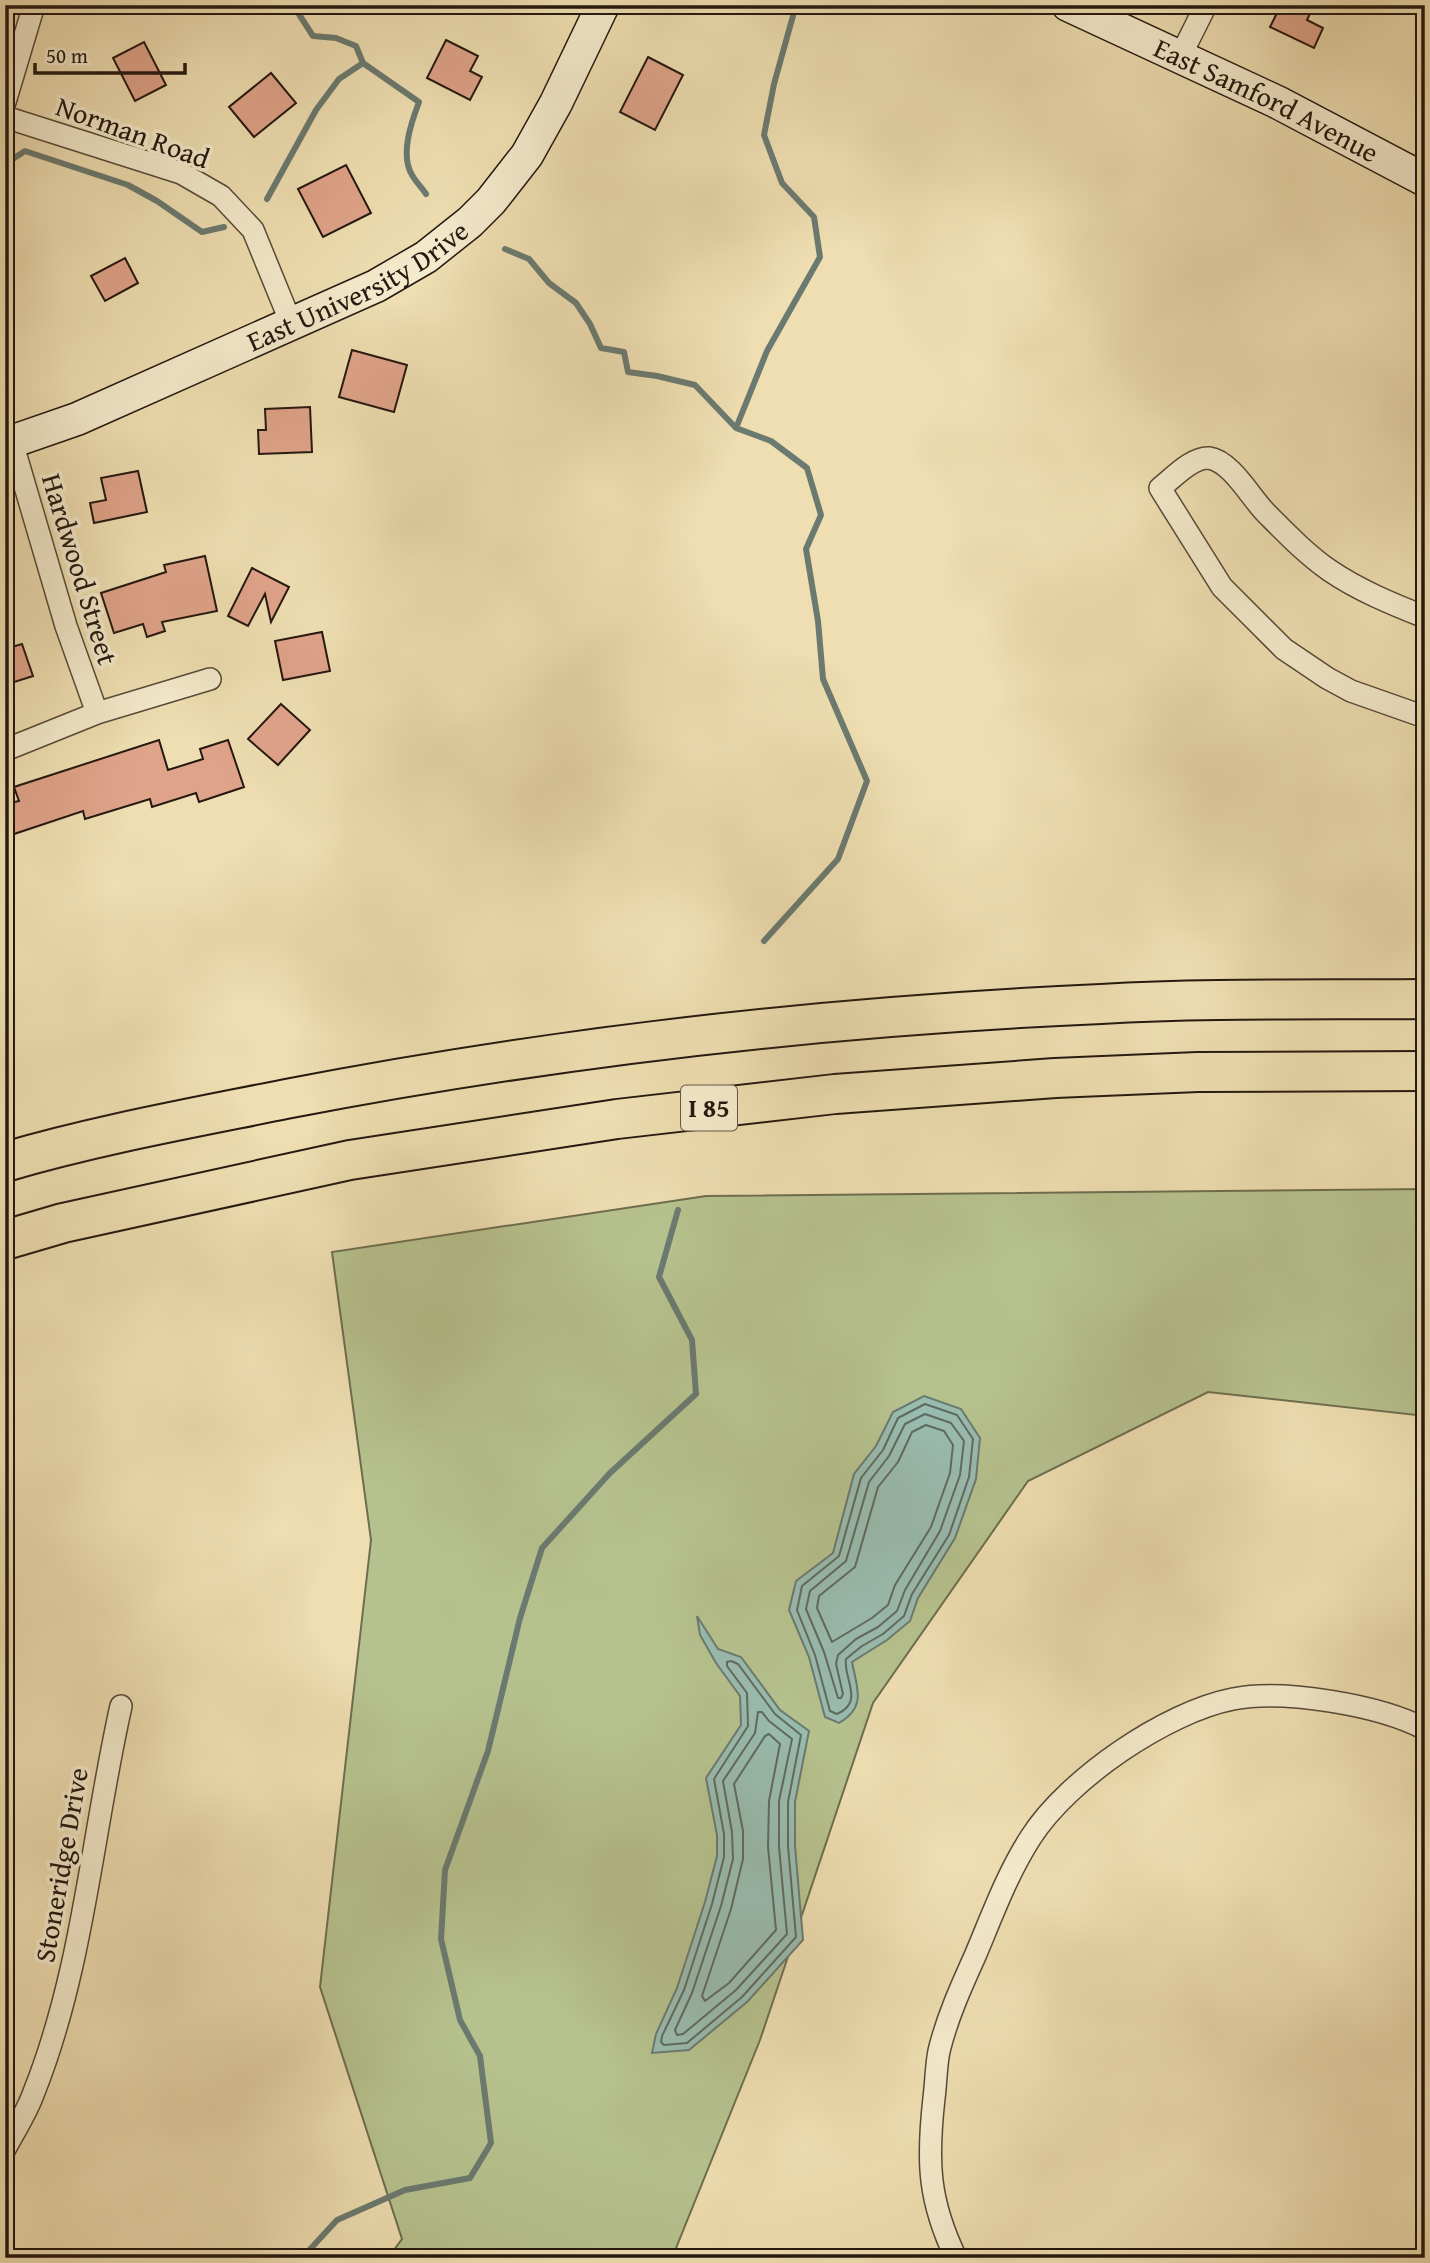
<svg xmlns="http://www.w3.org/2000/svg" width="1430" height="2263" font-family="'Gentium Book Plus',serif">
  <rect width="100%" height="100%" fill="#eedeb1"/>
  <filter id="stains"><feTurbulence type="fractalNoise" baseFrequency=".00286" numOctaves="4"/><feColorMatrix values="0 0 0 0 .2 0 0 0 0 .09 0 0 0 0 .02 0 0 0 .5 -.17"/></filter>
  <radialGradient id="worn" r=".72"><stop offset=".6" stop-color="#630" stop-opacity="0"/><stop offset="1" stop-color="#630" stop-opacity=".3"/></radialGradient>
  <path fill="#b6c28e" stroke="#6e6d4f" stroke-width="2" d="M1425,1189V1416L1208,1392L1028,1481L873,1703L760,2040L672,2258H388L402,2239L320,1987L371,1540L332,1252L706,1196Z"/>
  <path fill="#99bcb0" stroke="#6b7a70" stroke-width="2" d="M924,1396L961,1409L980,1438L976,1479L955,1538L918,1598L910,1621L887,1640L852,1662C857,1688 867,1707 839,1723L825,1717L809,1657L789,1610L796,1581L833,1553L854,1474L876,1446L893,1412Z
    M697,1616L718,1649L741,1657L780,1710L809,1731L795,1802V1846L803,1940L747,2002L689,2050L652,2053L656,2034L677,1988L705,1902L717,1856V1835L706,1778L741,1725L740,1696L716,1663L700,1635Z"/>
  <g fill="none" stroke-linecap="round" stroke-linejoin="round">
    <path stroke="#5f6a60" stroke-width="2" d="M925,1404L957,1415L973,1439L969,1477L949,1535L912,1594L904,1616L883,1634L862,1646L846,1659C843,1679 865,1702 837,1714L830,1711L815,1655L797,1610L802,1586L839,1556L861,1478L883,1450L898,1418Z
      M925,1414L951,1423L964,1441L960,1475L940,1531L905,1590L897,1611L878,1627L856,1639L838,1655L836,1664L843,1694L841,1698H838L824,1652L806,1609L810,1591L846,1561L869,1482L889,1456L905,1424Z
      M926,1425L944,1431L953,1445L950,1473L931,1527L895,1585L888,1605L872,1618L832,1642L817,1608L819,1596L855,1567L878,1487L898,1462L912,1432Z
      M731,1661L738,1664L775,1714L801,1735L788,1802V1846L796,1937L742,1997L687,2043L664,2045L661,2042L662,2036L684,1990L712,1904L724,1857V1834L714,1779L748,1726L747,1693L727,1666V1662Z
      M758,1712H762L769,1721L792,1739L779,1801V1847L787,1934L736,1990L683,2034L677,2035L675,2030L692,1993L721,1906L733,1859L732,1832L723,1781L755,1733Z
      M769,1734L780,1744L769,1801L768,1847L776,1930L729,1983L705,2001L702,1996L731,1909L743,1859V1831L734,1784L765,1736Z"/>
    <path stroke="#6b7a70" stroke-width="6" d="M293,5L313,36L336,38L356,46L363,63L419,102C411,123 400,155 412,175C416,182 422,188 426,194
      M5,164L25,151L128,185L157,201L202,232L224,227
      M267,199L316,110L339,79L363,63
      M505,249L529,259L549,283L576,303L590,324L601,348L624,352L628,372L657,376L695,385L736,428
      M764,941L838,859L867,781L823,679L818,621L806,549L821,515L807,468L771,441L736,428L767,351L820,257L814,217L782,183L764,135L774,84L796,5
      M302,2258L337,2220L405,2190L470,2178L491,2143L480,2056L460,2020L441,1939L445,1870L488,1751L520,1618L542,1548L610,1473L696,1394L692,1340L659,1277L678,1210"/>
  </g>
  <path fill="#dfa389" stroke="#251810" stroke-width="2" d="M1281,5H1314L1307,20L1323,28L1314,48L1270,27Z
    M446,40L478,56L470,71L482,77L470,100L427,78Z
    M144,42L166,85L135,101L113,58Z
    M648,57L683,75L655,130L620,112Z
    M271,73L296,103L254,137L229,107Z
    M346,165L371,213L323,237L298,189Z
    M125,258L138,283L105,301L91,276Z
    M352,350L407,365L394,412L339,397Z
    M310,407L312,452L259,454L258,430H266L265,409Z
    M138,471L147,512L94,523L90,503L106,500L101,478Z
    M205,556L217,611L162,622L165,631L147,637L143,624L114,633L101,593L166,572L164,565Z
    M252,568L289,587L271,622L265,594L248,626L228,616Z
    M322,632L330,671L283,680L275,641Z
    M22,644L33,676L5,685V649Z
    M281,704L310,730L278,765L248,739Z
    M159,740L168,770L203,759L200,749L228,740L244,787L199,802L196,793L152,807L150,799L85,819L83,811L5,837V804L19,801L14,787Z"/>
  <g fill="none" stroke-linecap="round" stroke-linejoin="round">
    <g stroke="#574a38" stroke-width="24">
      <path id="street" d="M1180,57L1206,5
        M5,102L34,5
        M5,117L181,173L221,196L253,230L291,323
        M12,442L66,626L97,713
        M1425,617C1392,604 1358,590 1329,570C1306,554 1286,533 1266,513C1251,498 1231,461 1209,458C1192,457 1173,478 1160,488L1222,587L1284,649L1327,678L1351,691L1425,717
        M5,750L97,713L210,679
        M5,2149C15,2130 27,2112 34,2092C83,1969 92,1835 121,1706
        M956,2258C928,2200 927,2161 934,2098C936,2083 936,2066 939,2051C947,2018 961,1987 975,1956C992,1916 1007,1874 1031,1837C1068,1779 1166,1712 1233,1699C1284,1689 1379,1705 1425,1729"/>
    </g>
    <g stroke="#251810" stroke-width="35">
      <g id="secondary">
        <path id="s1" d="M1068,5L1277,102L1425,180"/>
        <path id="s2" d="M5,444L77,419L376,286L426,257L470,222L491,201L527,155L556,103L603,5"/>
      </g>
    </g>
    <g stroke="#251810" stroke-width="42">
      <path id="highway" d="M5,1162C97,1135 192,1118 286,1099C555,1047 827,1016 1101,1004C1208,998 1317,1000 1425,999
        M5,1240L63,1223L350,1160L617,1119L835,1094L1055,1078L1198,1072L1425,1071"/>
    </g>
    <use href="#street" stroke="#f4eacc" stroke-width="21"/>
    <use href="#secondary" stroke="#f4eacc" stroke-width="32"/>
    <use href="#highway" stroke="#eedeb1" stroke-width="38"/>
  </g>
  <g text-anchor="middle" stroke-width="7" stroke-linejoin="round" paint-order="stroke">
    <rect fill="#f4eacc" stroke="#635748" stroke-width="2" x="681" y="1085.5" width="56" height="45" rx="5"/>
    <g font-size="26" font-weight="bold" fill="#251810">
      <text x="709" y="1117">I 85</text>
    </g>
    <g font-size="28" fill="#251810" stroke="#f4eacc">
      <text dy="10" stroke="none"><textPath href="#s1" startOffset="220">East Samford Avenue</textPath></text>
      <text transform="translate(133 132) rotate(20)" y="10">Norman Road</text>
      <text dy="10" stroke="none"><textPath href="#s2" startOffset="387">East University Drive</textPath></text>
      <text transform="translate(80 569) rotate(73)" y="10">Hardwood Street</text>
      <text transform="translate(61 1865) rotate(-80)" y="10">Stoneridge Drive</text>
    </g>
  </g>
  <rect width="1430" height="2263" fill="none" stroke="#eedeb1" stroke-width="28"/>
  <rect x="7" y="7" width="1416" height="2249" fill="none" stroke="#251810" stroke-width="3.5"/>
  <rect x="14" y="14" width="1402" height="2235" fill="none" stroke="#251810" stroke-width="2"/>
  <path d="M35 63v10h150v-10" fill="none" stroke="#251810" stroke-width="3.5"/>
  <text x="46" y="63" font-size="21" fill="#251810" stroke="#f4eacc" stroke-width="5" paint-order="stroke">50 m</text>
  <rect width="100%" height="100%" filter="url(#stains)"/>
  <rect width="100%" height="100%" fill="url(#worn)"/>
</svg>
